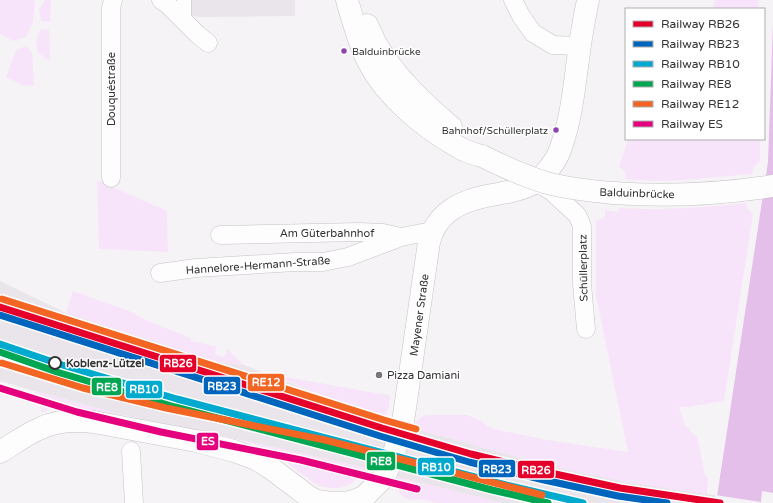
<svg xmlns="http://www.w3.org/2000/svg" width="773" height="503" font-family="'Varela Round',sans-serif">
  <rect width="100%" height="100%" fill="#f6f3f6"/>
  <path fill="#eae4eb" d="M176,0H295V16L199,17L194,16L189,13Z
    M0,281L66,313L219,362L244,365L385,420L412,428L563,469L633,483L768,503H502L397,477L366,468L222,436L122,415L35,391L0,381Z"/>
  <path fill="#f8e4fa" d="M0,0H35L33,22L26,37L13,41L0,34Z
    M45,0H51L50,22L41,21L39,9Z
    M715,0H759L758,9H713Z
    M41,29L49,30L50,61L38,53L36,41Z
    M26,46L32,53L34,85L24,86L6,77L16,50Z
    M628,139H760V161L753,169L752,174L686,180L656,181L625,179L626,173L619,167Z
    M97,180L167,211L168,252L99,249Z
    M747,203V208L753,214L724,401L688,407H679L686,427L689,428L691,432L697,436L705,475L708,478L707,494L633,483L563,469L412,428C415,422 419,418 426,415H467L477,419L493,429L548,440L628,452L596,296V221L605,217V210L618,212L619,208C662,211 704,207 747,203Z
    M73,291L129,311L148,321L191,338V341L198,343V342L216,347L215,354L224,357L228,348L230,352L244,365L219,362L66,313Z
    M274,376C313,380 351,390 390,395L389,406L385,420Z
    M35,391L122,415L63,409H49L42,413Z
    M243,440L366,468C353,486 340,493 317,485L271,451Z
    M397,477L502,503H437L421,499C411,503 396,496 396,483C395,482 397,478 397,477Z"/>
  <path fill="#e4bfe9" d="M773,22V503H716L768,162Z"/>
  <path fill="#f6f3f6" d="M762,491L773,493V503H714L715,495L761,502Z"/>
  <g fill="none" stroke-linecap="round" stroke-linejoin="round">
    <g stroke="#c5c3c5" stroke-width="15">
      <path id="pedestrian" d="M184,0V21"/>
    </g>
    <g stroke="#c5c3c5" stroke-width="19">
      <path id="minor" d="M161,0L167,4L197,34L208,43
        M513,0L521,16L533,33L553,45L579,46
        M111,178V8L113,0
        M537,183L551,191L577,215L580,221L582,227V284L586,329
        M220,235L359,232L383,233L401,237L432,231
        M160,273L196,268L295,262H323L348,257L401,237
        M131,451L134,503"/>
    </g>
    <g stroke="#c5c3c5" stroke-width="23">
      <path id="tertiary" d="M347,0C353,21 359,44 369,63C387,98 426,129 460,148C466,152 475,154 482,156
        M367,25C370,31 373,38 376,44C395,77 423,103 451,127
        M0,452C13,444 27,434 41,428C58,420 76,420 94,422L196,441L234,451L256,459L272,469L309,497L317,501L331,503
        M332,503H344L354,501L364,497L384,477L392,460L403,422L429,242C436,215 456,203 482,197C500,193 518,192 534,183C541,179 547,171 551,166C556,160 560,151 562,144C573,112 575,78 580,45C582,30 585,15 588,0"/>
    </g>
    <use href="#pedestrian" stroke="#fefdfe" stroke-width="14"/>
    <use href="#minor" stroke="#fefdfe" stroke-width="18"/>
    <use href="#tertiary" stroke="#fefdfe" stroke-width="22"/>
    <g stroke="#c5c3c5" stroke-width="23" stroke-linecap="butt">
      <path id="tertiary-bridge" d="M482,156C504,167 524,176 547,183C569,189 590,191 613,193C666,197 720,194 773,186"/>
    </g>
    <use href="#tertiary-bridge" stroke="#fefdfe" stroke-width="22"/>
    <g stroke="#fff" stroke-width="10">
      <path id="rail-1" d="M0,307L382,428L471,454L546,472L620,488L720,503"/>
    </g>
    <g stroke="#fff" stroke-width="10">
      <path id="rail-2" d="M0,315L380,436L469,462L544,480L618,496L667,503"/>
    </g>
    <g stroke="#fff" stroke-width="10">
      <path id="rail-3" d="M0,344L59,364L177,399L494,482L583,503"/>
    </g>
    <g stroke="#fff" stroke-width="10">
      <path id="rail-4" d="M0,352L57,372L175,407L492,490L548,503"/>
    </g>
    <g stroke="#fff" stroke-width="10">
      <path id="rail-5" d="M2,299L384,420L416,429
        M2,363L83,388L166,408L325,440L542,495"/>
    </g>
    <g stroke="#fff" stroke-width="10">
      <path id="rail-6" d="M0,388L77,412L161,432L301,460L417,489"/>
    </g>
    <use href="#rail-1" stroke="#e4002b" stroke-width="7"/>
    <use href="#rail-2" stroke="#0065bd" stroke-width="7"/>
    <use href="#rail-3" stroke="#00a9ce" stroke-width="7"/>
    <use href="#rail-4" stroke="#00a651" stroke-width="7"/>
    <use href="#rail-5" stroke="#f26522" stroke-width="7"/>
    <use href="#rail-6" stroke="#e5007d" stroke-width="7"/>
  </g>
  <g fill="#8e44ad" stroke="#fff" stroke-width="1.5">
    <circle cx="344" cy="51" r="3.5"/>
    <circle cx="556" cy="130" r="3.5"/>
  </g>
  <circle fill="#fff" stroke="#333234" stroke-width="2" cx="55" cy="363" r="6"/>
  <circle fill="#777678" stroke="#fff" stroke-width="1.5" cx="379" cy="375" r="4"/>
  <g text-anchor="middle" stroke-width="3" stroke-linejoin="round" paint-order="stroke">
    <g font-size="10" fill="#333234" stroke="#fff" text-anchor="start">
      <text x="352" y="55">Balduinbrücke</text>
      <text x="548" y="134" text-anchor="end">Bahnhof/Schüllerplatz</text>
    </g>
    <g font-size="11" fill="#333234" stroke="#fff">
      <text transform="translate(111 89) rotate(-90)" y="4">Douquéstraße</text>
      <text transform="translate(637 193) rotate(2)" y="4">Balduinbrücke</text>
      <text x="327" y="237">Am Güterbahnhof</text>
      <text transform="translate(258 265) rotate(-4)" y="4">Hannelore-Hermann-Straße</text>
      <text transform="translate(583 268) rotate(-91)" y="4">Schüllerplatz</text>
      <text transform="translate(419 315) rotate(-82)" y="4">Mayener Straße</text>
    </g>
    <g font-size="11" font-weight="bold" fill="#333234" stroke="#fff" text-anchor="start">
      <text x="66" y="367">Koblenz-Lützel</text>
    </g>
    <g font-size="11" fill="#333234" stroke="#fff" text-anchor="start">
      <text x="387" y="379">Pizza Damiani</text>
    </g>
  </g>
  <g stroke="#fff" stroke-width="1.5">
    <rect x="159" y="354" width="38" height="19" rx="4" fill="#e4002b"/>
    <rect x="247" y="373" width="38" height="19" rx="4" fill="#f26522"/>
    <rect x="203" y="376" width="38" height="19" rx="4" fill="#0065bd"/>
    <rect x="91" y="377" width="31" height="19" rx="4" fill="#00a651"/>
    <rect x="125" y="380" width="38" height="19" rx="4" fill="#00a9ce"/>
    <rect x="196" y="432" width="23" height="19" rx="4" fill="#e5007d"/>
    <rect x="366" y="451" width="30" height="20" rx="4" fill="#00a651"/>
    <rect x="417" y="457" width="38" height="19" rx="4" fill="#00a9ce"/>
    <rect x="478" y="459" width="38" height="19" rx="4" fill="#0065bd"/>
    <rect x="517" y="460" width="38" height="19" rx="4" fill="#e4002b"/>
  </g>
  <g font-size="11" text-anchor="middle" font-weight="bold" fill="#fff">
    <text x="178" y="367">RB26</text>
    <text x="266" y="386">RE12</text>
    <text x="222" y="390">RB23</text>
    <text x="107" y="391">RE8</text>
    <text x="144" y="393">RB10</text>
    <text x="208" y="445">ES</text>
    <text x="381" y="465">RE8</text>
    <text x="436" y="471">RB10</text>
    <text x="497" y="473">RB23</text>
    <text x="536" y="474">RB26</text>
  </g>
  <rect x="625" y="8" width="140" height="132" fill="#ffffff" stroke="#adadae"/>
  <rect x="633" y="21" width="20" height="6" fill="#e4002b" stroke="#adadae"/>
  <text x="661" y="28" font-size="12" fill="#333234">Railway RB26</text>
  <rect x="633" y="41" width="20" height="6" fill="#0065bd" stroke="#adadae"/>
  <text x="661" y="48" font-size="12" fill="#333234">Railway RB23</text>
  <rect x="633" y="61" width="20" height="6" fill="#00a9ce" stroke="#adadae"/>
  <text x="661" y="68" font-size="12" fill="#333234">Railway RB10</text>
  <rect x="633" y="81" width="20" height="6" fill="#00a651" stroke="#adadae"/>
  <text x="661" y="88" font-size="12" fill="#333234">Railway RE8</text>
  <rect x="633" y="101" width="20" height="6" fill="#f26522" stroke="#adadae"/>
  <text x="661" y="108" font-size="12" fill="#333234">Railway RE12</text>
  <rect x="633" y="121" width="20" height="6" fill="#e5007d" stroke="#adadae"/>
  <text x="661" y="128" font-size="12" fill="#333234">Railway ES</text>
</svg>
